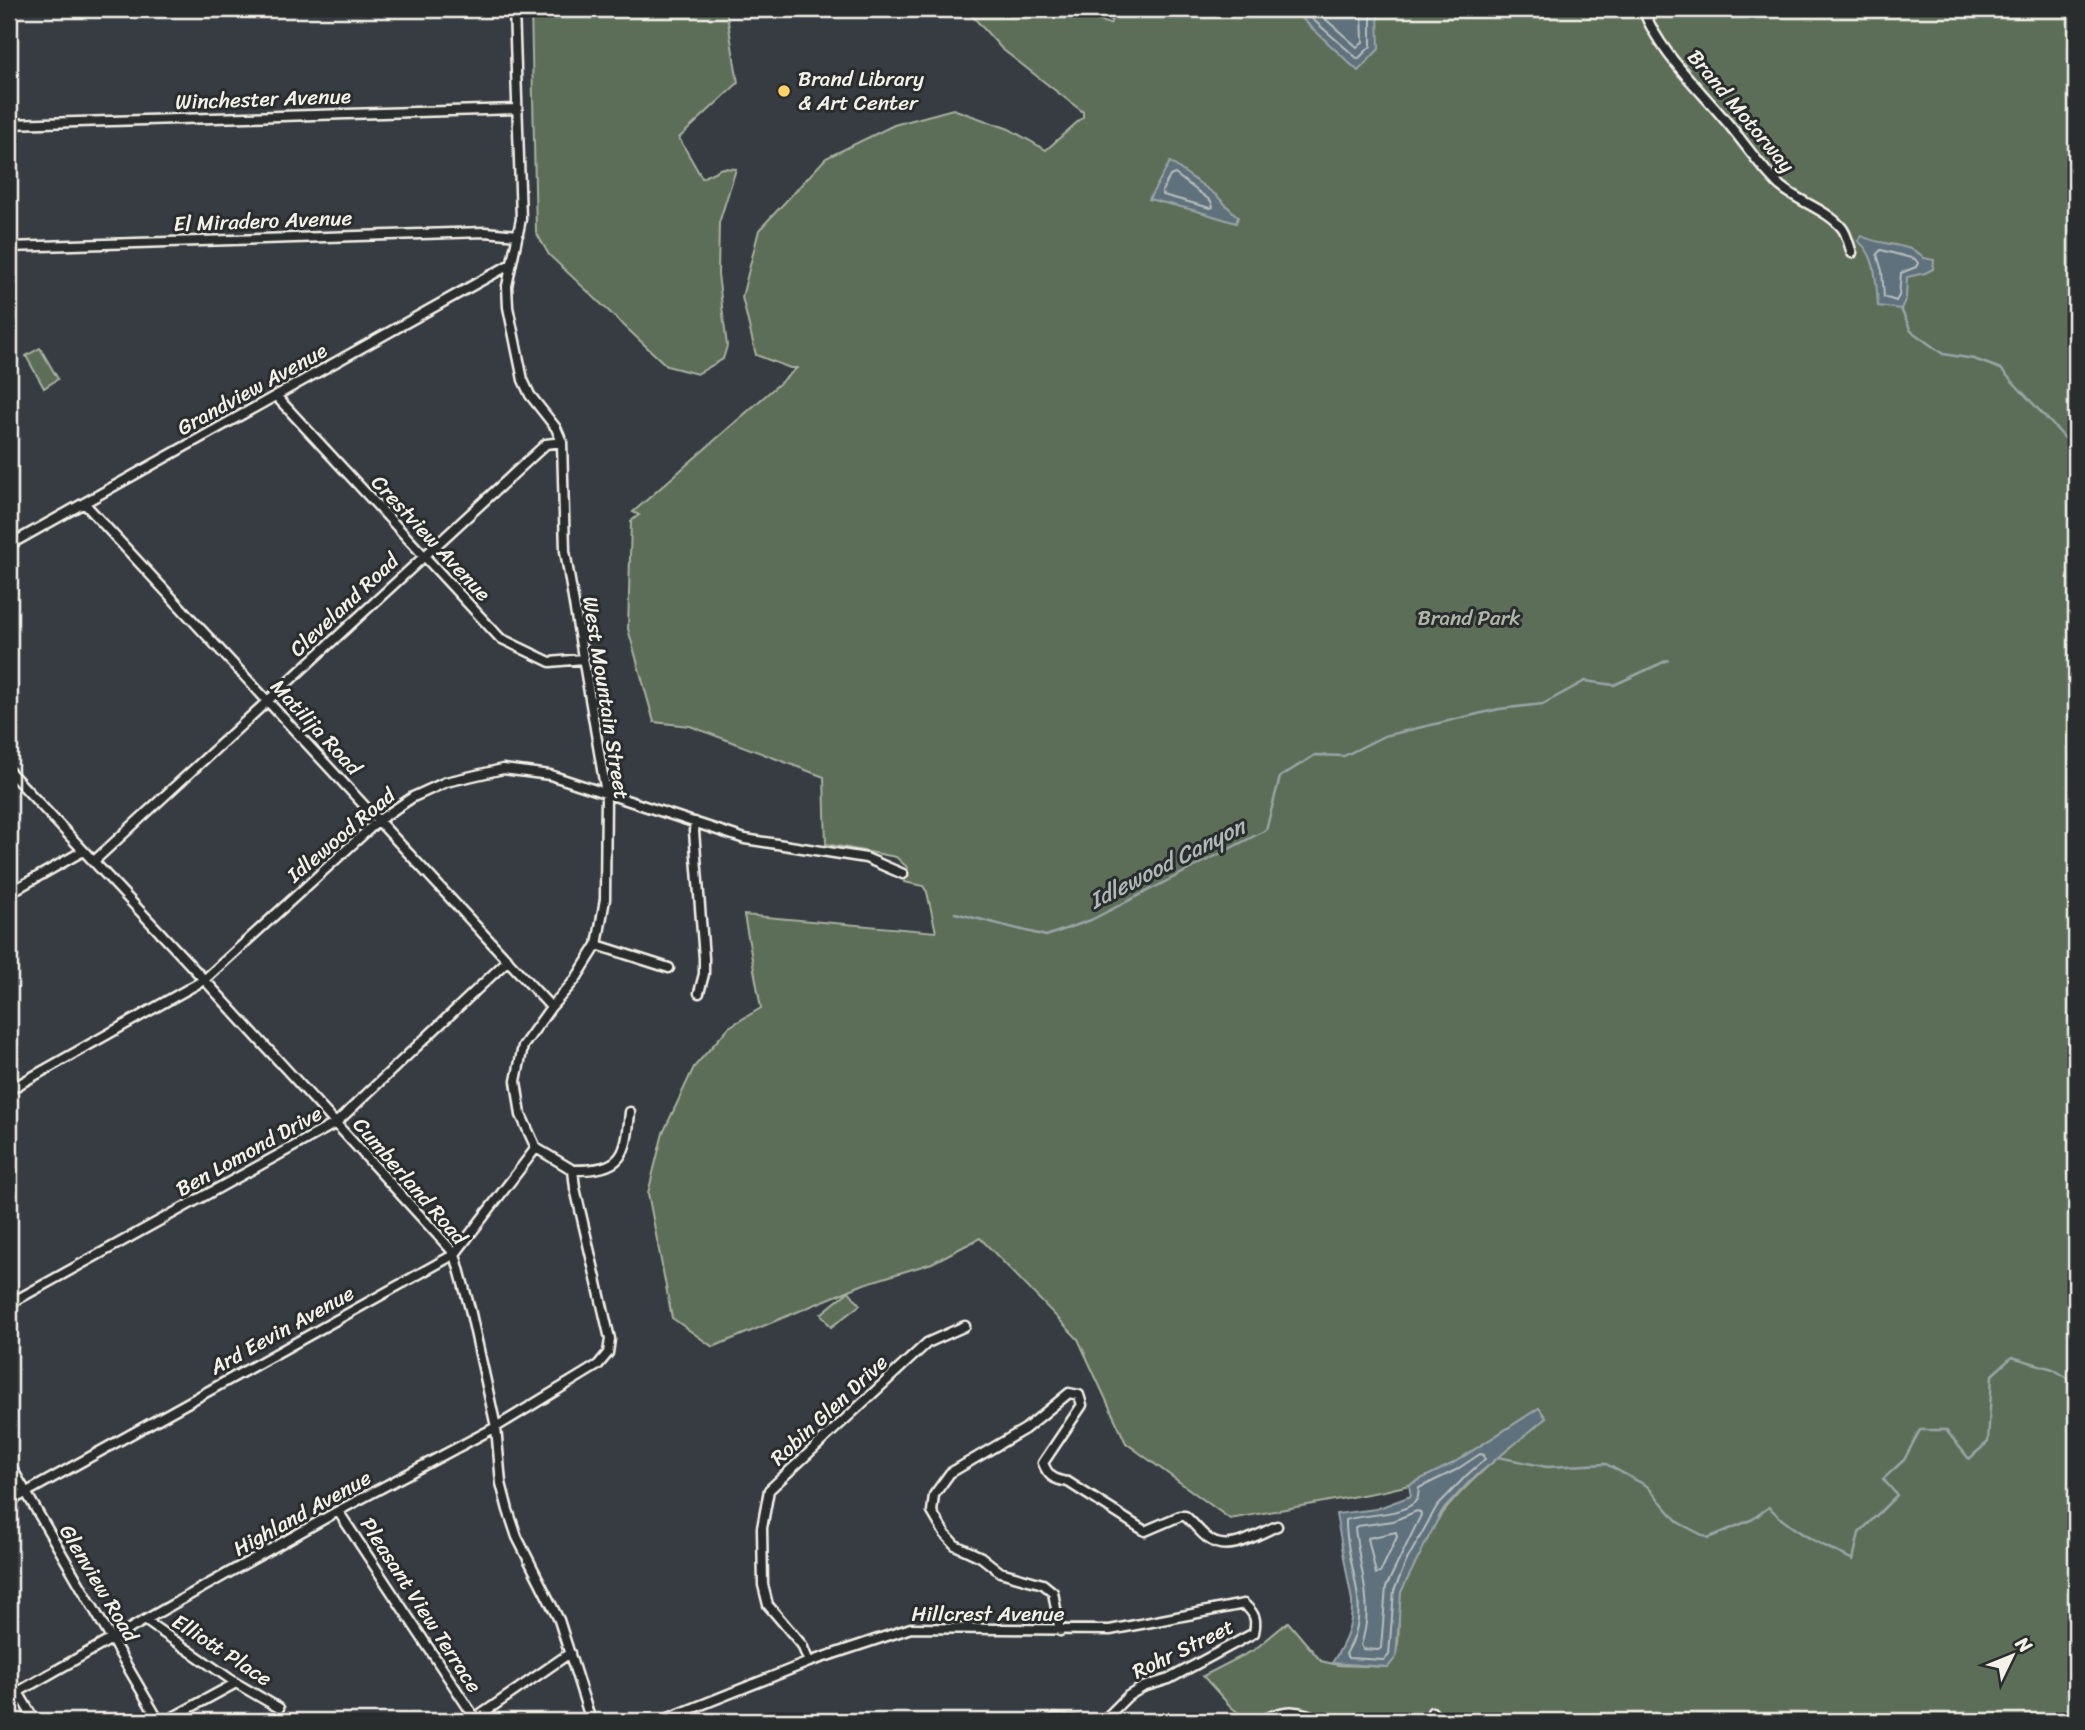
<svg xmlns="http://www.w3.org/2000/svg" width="2085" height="1730" font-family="Sriracha,sans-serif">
  <rect width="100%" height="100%" fill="#373c42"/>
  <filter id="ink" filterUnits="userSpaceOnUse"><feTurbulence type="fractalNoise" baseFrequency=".0143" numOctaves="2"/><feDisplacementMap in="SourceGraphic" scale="14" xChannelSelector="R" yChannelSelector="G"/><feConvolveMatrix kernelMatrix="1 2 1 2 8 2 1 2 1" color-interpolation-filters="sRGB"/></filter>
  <g filter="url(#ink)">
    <path fill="#5d6e58" stroke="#a8b0a0" stroke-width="2" d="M531,9H726L738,83L679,138L702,178L722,168L736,169L719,223L718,274L727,346L723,359L697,374L667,366L549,255L536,232Z
      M966,9H1079L1081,15L1110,24L1116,9H2076V1721H1249L1231,1707L1203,1676L1254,1650L1288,1622L1321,1661L1338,1665L1388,1667C1407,1644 1393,1615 1402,1589C1429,1508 1483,1470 1546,1418L1539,1408L1452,1464L1409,1485L1384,1491L1230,1519L1126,1443L1078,1339L980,1238L932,1263L864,1284L713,1347L672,1318L648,1193L663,1133L694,1067L729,1027L761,1008L744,915L936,932L927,892L923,886L904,882L908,868L896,857L826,844L824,777L690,726L654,722L628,629L631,521L639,515L633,512L797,368H790L756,355L742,297L759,230L826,158L894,125L953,109L1009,129L1046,150L1083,117V112L1002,49Z
      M40,348L58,379L44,388L26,356Z
      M849,1291L860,1305L831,1327L821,1314Z"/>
    <path fill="#5e717c" stroke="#9aa4a7" stroke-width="2" d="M1285,9H1378L1379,49L1358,71L1294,11Z
      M1170,162L1216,195L1238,217L1236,223L1197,211L1149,199Z
      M1862,236C1879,246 1910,242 1924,258L1934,260L1933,269L1925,273L1907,277L1906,298L1901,309L1878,306C1876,284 1877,255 1858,241Z
      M1539,1408L1546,1418L1471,1480L1442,1511L1401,1592L1396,1657L1388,1667L1332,1663C1345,1643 1353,1626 1352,1601L1336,1514L1376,1509L1411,1496L1409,1485L1452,1464Z"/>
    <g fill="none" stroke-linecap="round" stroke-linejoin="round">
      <path stroke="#b8bebd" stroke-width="2" d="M1301,9L1358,59L1371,46V9
        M1314,9L1357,47L1363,42L1362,9
        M1175,174L1211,201L1213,207L1210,208L1163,195L1162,191L1170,176Z
        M1881,250L1915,259L1918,263L1916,267L1901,273L1899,296L1896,301L1884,297L1882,271L1877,254Z
        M1480,1454L1484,1455L1485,1459L1467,1475L1437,1506L1407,1560L1394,1591L1389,1655L1384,1660L1348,1658L1346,1654C1375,1607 1345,1568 1346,1520C1361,1514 1408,1516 1417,1499C1419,1496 1418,1492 1419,1488L1456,1470Z
        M1417,1511L1420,1512L1421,1515L1386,1587L1381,1648L1378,1650L1363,1649L1361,1645C1375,1605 1359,1569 1355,1528L1358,1526L1393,1521Z
        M1396,1532L1397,1537L1380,1573L1376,1574L1368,1538Z"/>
      <path stroke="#9aa4a7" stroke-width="2.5" d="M1901,309L1911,331L1943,354L1974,359L2001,369L2076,450
        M2076,496L2070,526L2076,538
        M955,913L1046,936L1091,920L1266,830L1280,777L1315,755L1344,756L1384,736L1499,709L1543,704L1585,681L1614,685L1668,660
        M1498,1457L1547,1467L1606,1464L1647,1486L1679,1523L1708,1538L1753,1519L1769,1507C1792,1532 1823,1545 1853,1560L1859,1533L1897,1495L1883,1479L1904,1460L1920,1430H1946L1969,1459L1988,1442L1992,1375L2012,1357L2053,1369L2076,1383"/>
      <g stroke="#f4f1e8" stroke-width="13">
        <path id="street" d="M1643,9C1659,52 1696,85 1725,120C1744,142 1759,166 1780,186C1799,202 1826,209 1842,228C1847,234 1849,246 1852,253
          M9,124L517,109
          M9,247L485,232L518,235
          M276,396L500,638L550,662L583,659
          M84,503L551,1007
          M9,545L511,264
          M9,771L211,987L455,1254L470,1309L496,1427L501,1483L508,1510L517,1537L559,1620L591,1721
          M695,822L694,831L704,958V974L699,993
          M93,862L546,444L562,442
          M9,893L83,851
          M597,945L669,968
          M9,1090L204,980L379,820L413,797L446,782L503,769L550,775L745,839L866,858L903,874
          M573,1170C623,1170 626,1157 630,1112
          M9,1304L336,1123L508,960
          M9,1463L159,1721
          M9,1502L455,1254L536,1148
          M338,1511L475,1718
          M146,1621L236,1683L279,1708
          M1060,1631L1053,1592L1043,1584L1000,1572L981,1557L955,1545L945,1534L932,1512L934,1495L950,1473L1025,1429L1069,1393L1079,1395L1082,1405L1043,1463C1048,1476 1054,1480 1068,1482L1145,1531L1180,1516H1185C1194,1523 1200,1533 1209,1539C1228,1554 1258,1534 1277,1526
          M809,1662L802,1645L768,1605L763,1585L762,1528L769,1490L927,1343L965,1326
          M18,1692L35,1721
          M9,1697L338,1511L496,1427L598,1365L608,1353L610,1339L575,1188L573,1170L536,1148L521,1115L516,1081L523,1046L551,1007L575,980L597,945L605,899L606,793L565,551L562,442L556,428L530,395L523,380L508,307L507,286L521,219L514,9
          M1432,1712L1439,1721
          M473,1720L570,1653
          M166,1721L236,1683
          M661,1721L809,1662L911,1628L1110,1630L1244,1604C1255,1614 1257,1619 1254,1633L1169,1679L1143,1687L1128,1696L1103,1721
          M1050,1721L1054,1719L1078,1721
          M1262,1721C1286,1707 1300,1710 1324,1721"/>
      </g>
      <use href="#street" stroke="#2a2d2e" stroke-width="8"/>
    </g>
  </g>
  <circle fill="#ffd166" stroke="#2a2d2e" stroke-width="2.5" cx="784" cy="91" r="7"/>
  <g text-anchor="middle" stroke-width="6" stroke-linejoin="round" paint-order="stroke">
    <g font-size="21" fill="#f4f1e8" stroke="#2a2d2e" text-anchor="start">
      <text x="798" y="86">Brand Library<tspan x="798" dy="24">&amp; Art Center</tspan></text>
    </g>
    <g font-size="21" fill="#f4f1e8" stroke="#2a2d2e">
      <text transform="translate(263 99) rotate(-2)" y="7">Winchester Avenue</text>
      <text transform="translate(1741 111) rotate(50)" y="7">Brand Motorway</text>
      <text transform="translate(263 221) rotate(-2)" y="7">El Miradero Avenue</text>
      <text transform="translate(252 389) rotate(-29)" y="7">Grandview Avenue</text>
      <text transform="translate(431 538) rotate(47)" y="7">Crestview Avenue</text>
      <text transform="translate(344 605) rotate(-43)" y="7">Cleveland Road</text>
      <text transform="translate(606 698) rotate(81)" y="7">West Mountain Street</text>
      <text transform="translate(316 727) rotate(47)" y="7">Matilija Road</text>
      <text transform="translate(341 835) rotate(-40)" y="7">Idlewood Road</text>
      <text transform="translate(249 1151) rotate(-29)" y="7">Ben Lomond Drive</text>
      <text transform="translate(410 1181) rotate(49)" y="7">Cumberland Road</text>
      <text transform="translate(282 1330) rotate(-29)" y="7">Ard Eevin Avenue</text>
      <text transform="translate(829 1410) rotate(-43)" y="7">Robin Glen Drive</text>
      <text transform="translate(302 1513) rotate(-29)" y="7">Highland Avenue</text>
      <text transform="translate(99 1583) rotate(59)" y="7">Glenview Road</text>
      <text transform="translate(421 1605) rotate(57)" y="7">Pleasant View Terrace</text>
      <text x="988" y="1621">Hillcrest Avenue</text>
      <text transform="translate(1183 1649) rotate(-26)" y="7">Rohr Street</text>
      <text transform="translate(222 1650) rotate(33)" y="7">Elliott Place</text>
    </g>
    <g font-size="21" fill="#b0b6a7" stroke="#2a2d2e">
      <text x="1469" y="625">Brand Park</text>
    </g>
    <g font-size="23" font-style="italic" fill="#b0b7b7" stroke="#2a2d2e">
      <text transform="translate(1167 863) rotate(-27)" y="8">Idlewood Canyon</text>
    </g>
  </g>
  <rect width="2085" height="1730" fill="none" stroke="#2a2d2e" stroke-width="35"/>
  <rect x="18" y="18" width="2050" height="1695" fill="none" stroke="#f4f1e8" stroke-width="2.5" filter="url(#ink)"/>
  <g transform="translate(2012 1656) rotate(47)" stroke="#2a2d2e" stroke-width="5" paint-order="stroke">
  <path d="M0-5L12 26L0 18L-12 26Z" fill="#f4f1e8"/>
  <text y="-10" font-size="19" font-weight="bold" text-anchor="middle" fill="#f4f1e8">N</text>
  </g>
</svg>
